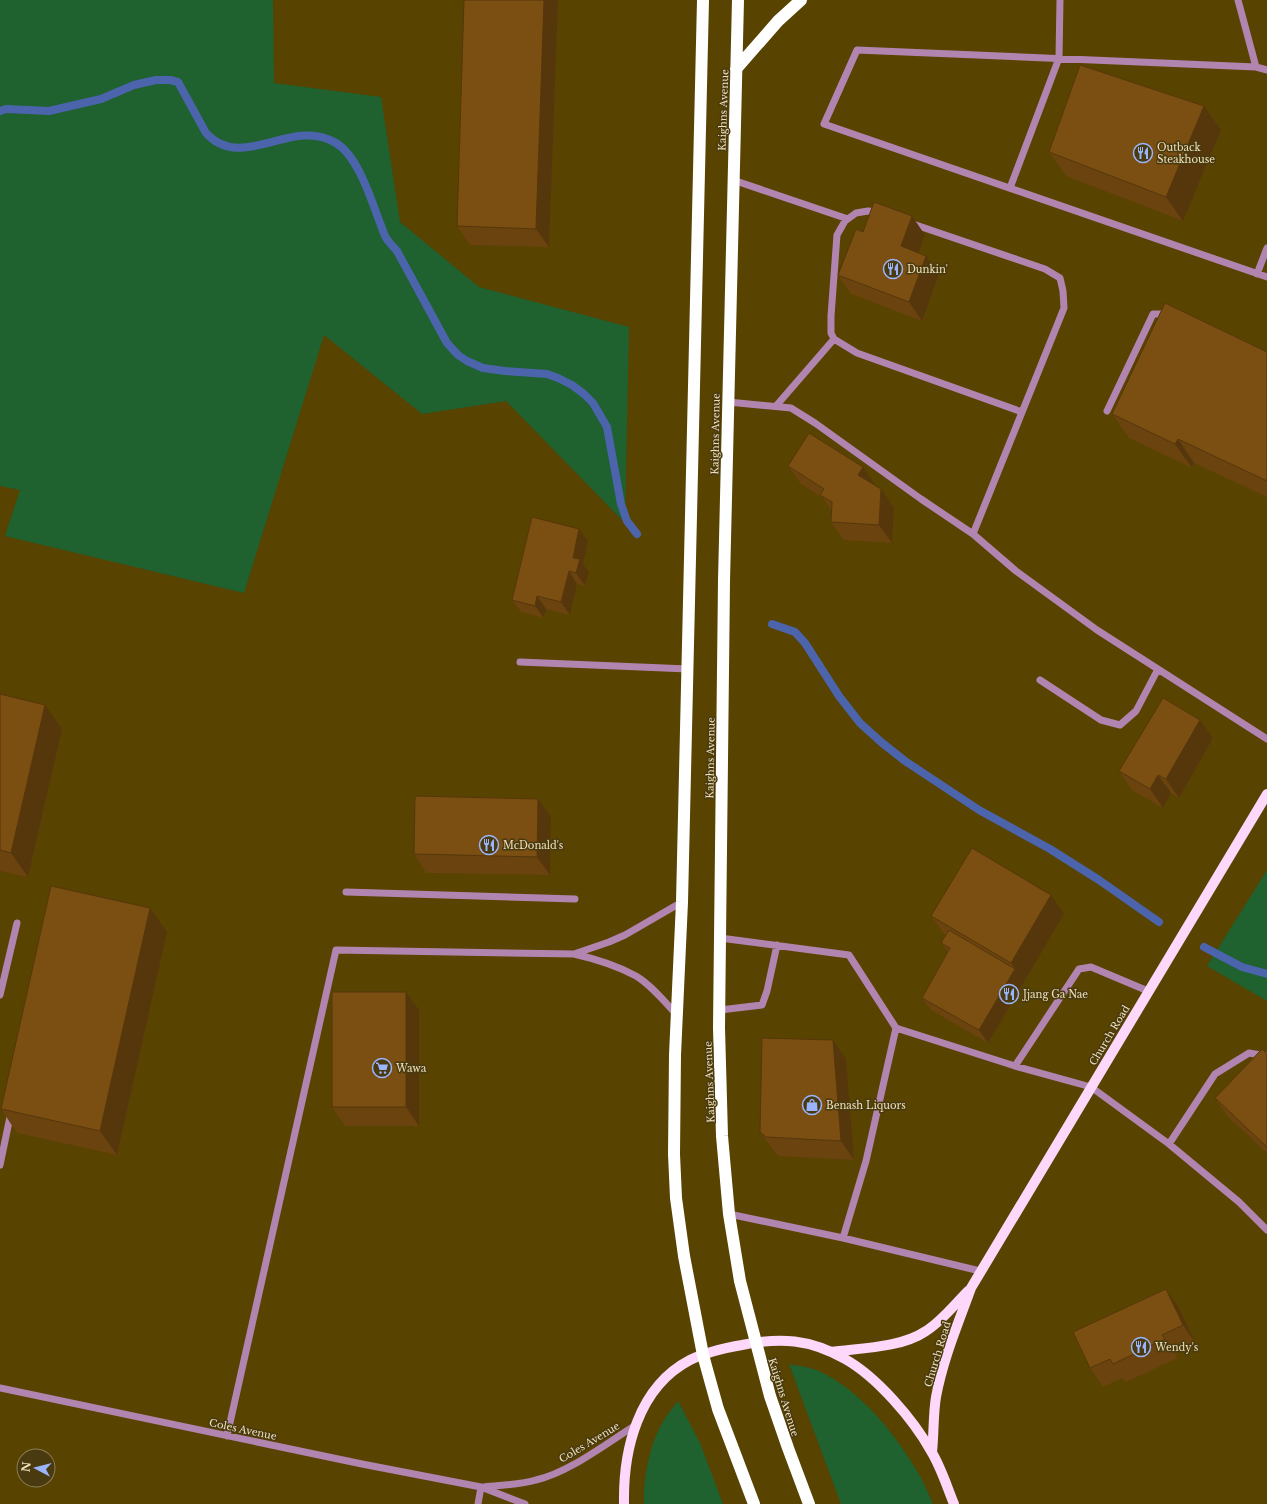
<svg xmlns="http://www.w3.org/2000/svg" width="1267" height="1504" font-family="'Libre Baskerville',serif">
  <rect width="100%" height="100%" fill="#584300"/>
  <path fill="#1f612f" d="M0,0H273L274,83L381,97L400,222L479,287L629,327L625,523L506,401L422,414L324,335L244,593L5,536L20,490L0,486Z
    M1267,870V1001L1207,966Z
    M789,1364C798,1366 810,1367 819,1371C863,1392 896,1435 920,1476C925,1485 929,1495 933,1504H841Z
    M678,1401L700,1443L723,1504H644C643,1480 650,1442 663,1422C667,1414 673,1408 678,1401Z"/>
  <g fill="none" stroke-linecap="round" stroke-linejoin="round">
    <path stroke="#4c64ac" stroke-width="8" d="M0,111L6,109L49,111L101,99L134,85L156,80H170L178,82L206,133C242,173 292,116 336,143C361,158 374,210 385,236C387,241 393,246 397,251L447,343L458,355L467,361L483,368L505,371L547,374L558,378L572,385L584,394L593,403L607,427L621,504L627,521L637,534
      M772,624L795,632L805,643L839,696L860,723L881,742L905,761L979,810L1050,849L1099,880L1159,922
      M1204,947L1242,967L1267,974"/>
    <path stroke="#b285b0" stroke-width="7" d="M1238,0L1256,67L857,50L824,124L1267,277
      M1256,67L1267,70
      M733,180L848,219
      M1010,188L1059,58L1060,0
      M879,212L868,211L856,213L845,221L837,235L831,316V333L834,339L857,353L1022,412
      M910,223L1045,269L1060,278L1063,291L1064,308L973,534
      M1257,274L1267,248
      M728,402L791,408L815,423L921,499L973,534L1016,571L1097,630L1267,739
      M776,406L834,339
      M1107,411L1153,314H1169
      M520,662L688,669
      M1040,680L1101,720L1120,725L1136,711L1158,669
      M346,892L575,899
      M720,938L849,955L896,1028L1015,1066L1091,1087L1169,1144L1239,1202L1267,1230
      M574,954L609,942L625,935L682,902
      M0,995L17,923
      M720,1010L762,1005L767,991L777,945
      M1015,1066L1079,969L1091,967L1148,991
      M1169,1144L1215,1074L1249,1053L1267,1056
      M0,1165L11,1112
      M729,1214L843,1238L980,1271
      M843,1238L866,1161L896,1028
      M0,1388L362,1464L481,1487L525,1504
      M227,1436L336,950L574,954C596,959 616,965 636,976C651,985 664,1001 677,1015
      M484,1487C501,1485 519,1485 536,1480C570,1472 605,1444 636,1425
      M478,1504L481,1487"/>
    <path stroke="#fdd8fb" stroke-width="10" d="M831,1352C861,1348 901,1348 926,1331C942,1321 955,1304 968,1291
      M932,1452C934,1434 933,1415 936,1397C943,1359 958,1324 971,1288L1267,794
      M624,1504C623,1450 638,1387 690,1360C706,1352 725,1348 742,1345C780,1337 810,1339 845,1359C877,1377 913,1419 931,1451C941,1467 947,1487 954,1504"/>
    <path stroke="#fff" stroke-width="12" d="M703,0L682,902L675,1055L674,1154L676,1198L684,1256L703,1355L718,1409L754,1504
      M738,0L724,581L719,1028L722,1136L729,1214L740,1281L770,1396L788,1448L809,1504
      M736,69L778,21L801,0"/>
  </g>
  <path fill="#6a430f" d="M464,0H558L549,247L470,245L457,226Z
    M1204,106L1221,130L1183,221L1066,176L1049,152Z
    M863,232L925,235L918,253L939,274L922,321L851,294L838,275Z
    M1267,352V497L1194,463L1192,468L1129,438L1112,414Z
    M788,466L876,486L881,489L894,508L892,543L844,540L831,522L832,511L823,498L801,484Z
    M588,541L583,564L589,572L585,586L577,584L570,615L546,609L544,618L521,612L512,600Z
    M0,694L62,729L28,877L0,871Z
    M1200,720L1213,738L1179,798L1171,793L1163,808L1132,790L1119,771Z
    M551,817L550,875L426,873L414,854Z
    M150,908L167,932L117,1155L17,1133L1,1109Z
    M1064,914L988,1043L931,1010L922,998L948,952L941,943L946,935L944,934L931,916Z
    M419,1010V1126H345L332,1107Z
    M1267,1054V1153L1228,1117L1215,1098Z
    M846,1059L854,1160L779,1156L773,1150L760,1132Z
    M1179,1308L1196,1344L1175,1353L1178,1358L1126,1382L1122,1378L1103,1387L1090,1368Z"/>
  <path fill="#56370c" d="M544,0H558L549,247L536,229Z
    M1204,106L1221,130L1183,221L1166,197Z
    M912,216L925,235L914,264L901,246Z
    M926,256L939,274L922,321L909,302Z
    M1178,439L1194,463L1192,468L1175,444Z
    M863,467L876,486L858,475Z
    M881,489L894,508L892,543L879,525Z
    M579,529L588,541L583,564L589,572L585,586L576,573L573,558Z
    M569,571L577,584L570,615L561,602Z
    M537,596L546,609L544,618L535,606Z
    M45,705L62,729L28,877L11,853Z
    M1200,720L1213,738L1179,798L1166,779Z
    M1158,775L1171,793L1163,808L1150,789Z
    M538,799L551,817L550,875L537,857Z
    M1051,895L1064,914L988,1043L979,1030L1015,969L1011,963Z
    M150,908L167,932L117,1155L100,1131Z
    M406,992L419,1010V1126L406,1107Z
    M833,1040L846,1059L854,1160L841,1141Z
    M1166,1289L1179,1308L1196,1344L1183,1325Z"/>
  <path fill="#7b4e11" stroke="#56370c" d="M464,0H544L536,229L457,226Z
    M1080,65L1204,106L1166,197L1049,152Z
    M874,202L912,216L901,246L926,256L909,302L838,275L856,229L863,232Z
    M1165,303L1267,352V481L1178,439L1175,444L1112,414Z
    M809,433L863,467L858,475L881,489L879,525L831,522L832,502L820,495L824,489L788,466Z
    M532,517L579,529L573,558L580,559L576,573L569,571L561,602L537,596L535,606L512,600Z
    M0,694L45,705L11,853L0,850Z
    M1163,698L1200,720L1166,779L1158,775L1150,789L1119,771Z
    M415,796L538,799L537,857L414,854Z
    M972,848L1051,895L1011,963L931,916Z
    M51,886L150,908L100,1131L1,1109Z
    M949,930L1015,969L979,1030L922,998L950,948L941,943Z
    M332,992H406V1107H332Z
    M762,1038L833,1040L841,1141L766,1137L760,1132Z
    M1262,1049L1267,1054V1147L1215,1098Z
    M1166,1289L1183,1325L1162,1335L1165,1339L1113,1364L1110,1359L1090,1368L1073,1332Z"/>
  <defs>
    <g id="restaurant-ring" transform="scale(1)"><circle r="9.5" fill="#493a10" stroke="#9ab5fd" stroke-width="1.5"/><path d="M-5-6h1v4h1v-4h1v4h1v-4h1v5L-1.5 .5V6h-2V.5L-5-1ZM5-6V6H3V1.5H1.5Q1.5-4 5-6Z" fill="#9ab5fd"/></g>
    <g id="supermarket-ring" transform="scale(1)"><circle r="9.5" fill="#493a10" stroke="#9ab5fd" stroke-width="1.5"/><path d="M-6-5.5h2.5l.6 2H6L4.5 2H-2.5L-4.4-4H-6ZM-1.5 3.2a1.3 1.3 0 1 0 .1 0ZM3 3.2a1.3 1.3 0 1 0 .1 0Z" fill="#9ab5fd"/></g>
    <g id="shop-ring" transform="scale(1)"><circle r="9.5" fill="#493a10" stroke="#9ab5fd" stroke-width="1.5"/><path d="M-5-2.5h2.3a2.7 3.5 0 0 1 5.4 0H5L5.5 6h-11ZM-1.5-2.5h3a1.5 2.3 0 0 0-3 0Z" fill="#9ab5fd"/></g>
  </defs>
  <g fill-rule="evenodd">
    <use href="#restaurant-ring" x="1143" y="153"/>
    <use href="#restaurant-ring" x="893" y="269"/>
    <use href="#restaurant-ring" x="489" y="845"/>
    <use href="#restaurant-ring" x="1009" y="994"/>
    <use href="#supermarket-ring" x="382" y="1068"/>
    <use href="#shop-ring" x="812" y="1105"/>
    <use href="#restaurant-ring" x="1141" y="1347"/>
  </g>
  <g text-anchor="middle" stroke-width="3" stroke-linejoin="round" paint-order="stroke">
    <g font-size="10" fill="#efe0bb" stroke="#493a10">
      <text transform="translate(723 110) rotate(-88)" y="4">Kaighns Avenue</text>
      <text transform="translate(715 434) rotate(-89)" y="4">Kaighns Avenue</text>
      <text transform="translate(710 758) rotate(-89)" y="4">Kaighns Avenue</text>
      <text transform="translate(1109 1035) rotate(-59)" y="4">Church Road</text>
      <text transform="translate(709 1082) rotate(-92)" y="4">Kaighns Avenue</text>
      <text transform="translate(937 1354) rotate(-73)" y="4">Church Road</text>
      <text transform="translate(784 1397) rotate(73)" y="4">Kaighns Avenue</text>
      <text transform="translate(243 1429) rotate(12)" y="4">Coles Avenue</text>
      <text transform="translate(589 1442) rotate(-31)" y="4">Coles Avenue</text>
    </g>
    <g font-size="10" fill="#efe0bb" stroke="#493a10" text-anchor="start">
      <text x="1157" y="151">Outback<tspan x="1157" dy="12">Steakhouse</tspan></text>
      <text x="907" y="273">Dunkin'</text>
      <text x="503" y="849">McDonald's</text>
      <text x="1023" y="998">Jjang Ga Nae</text>
      <text x="396" y="1072">Wawa</text>
      <text x="826" y="1109">Benash Liquors</text>
      <text x="1155" y="1351">Wendy's</text>
    </g>
  </g>
  <g transform="translate(36 1468) rotate(277)"><circle r="19" fill="#493a10" stroke="#8b7c54"/>
  <path d="M0-3L7 15L0 10L-7 15Z" fill="#9ab5fd"/>
  <text y="-6" font-size="11" font-weight="bold" text-anchor="middle" fill="#efe0bb">N</text>
  </g>
</svg>
